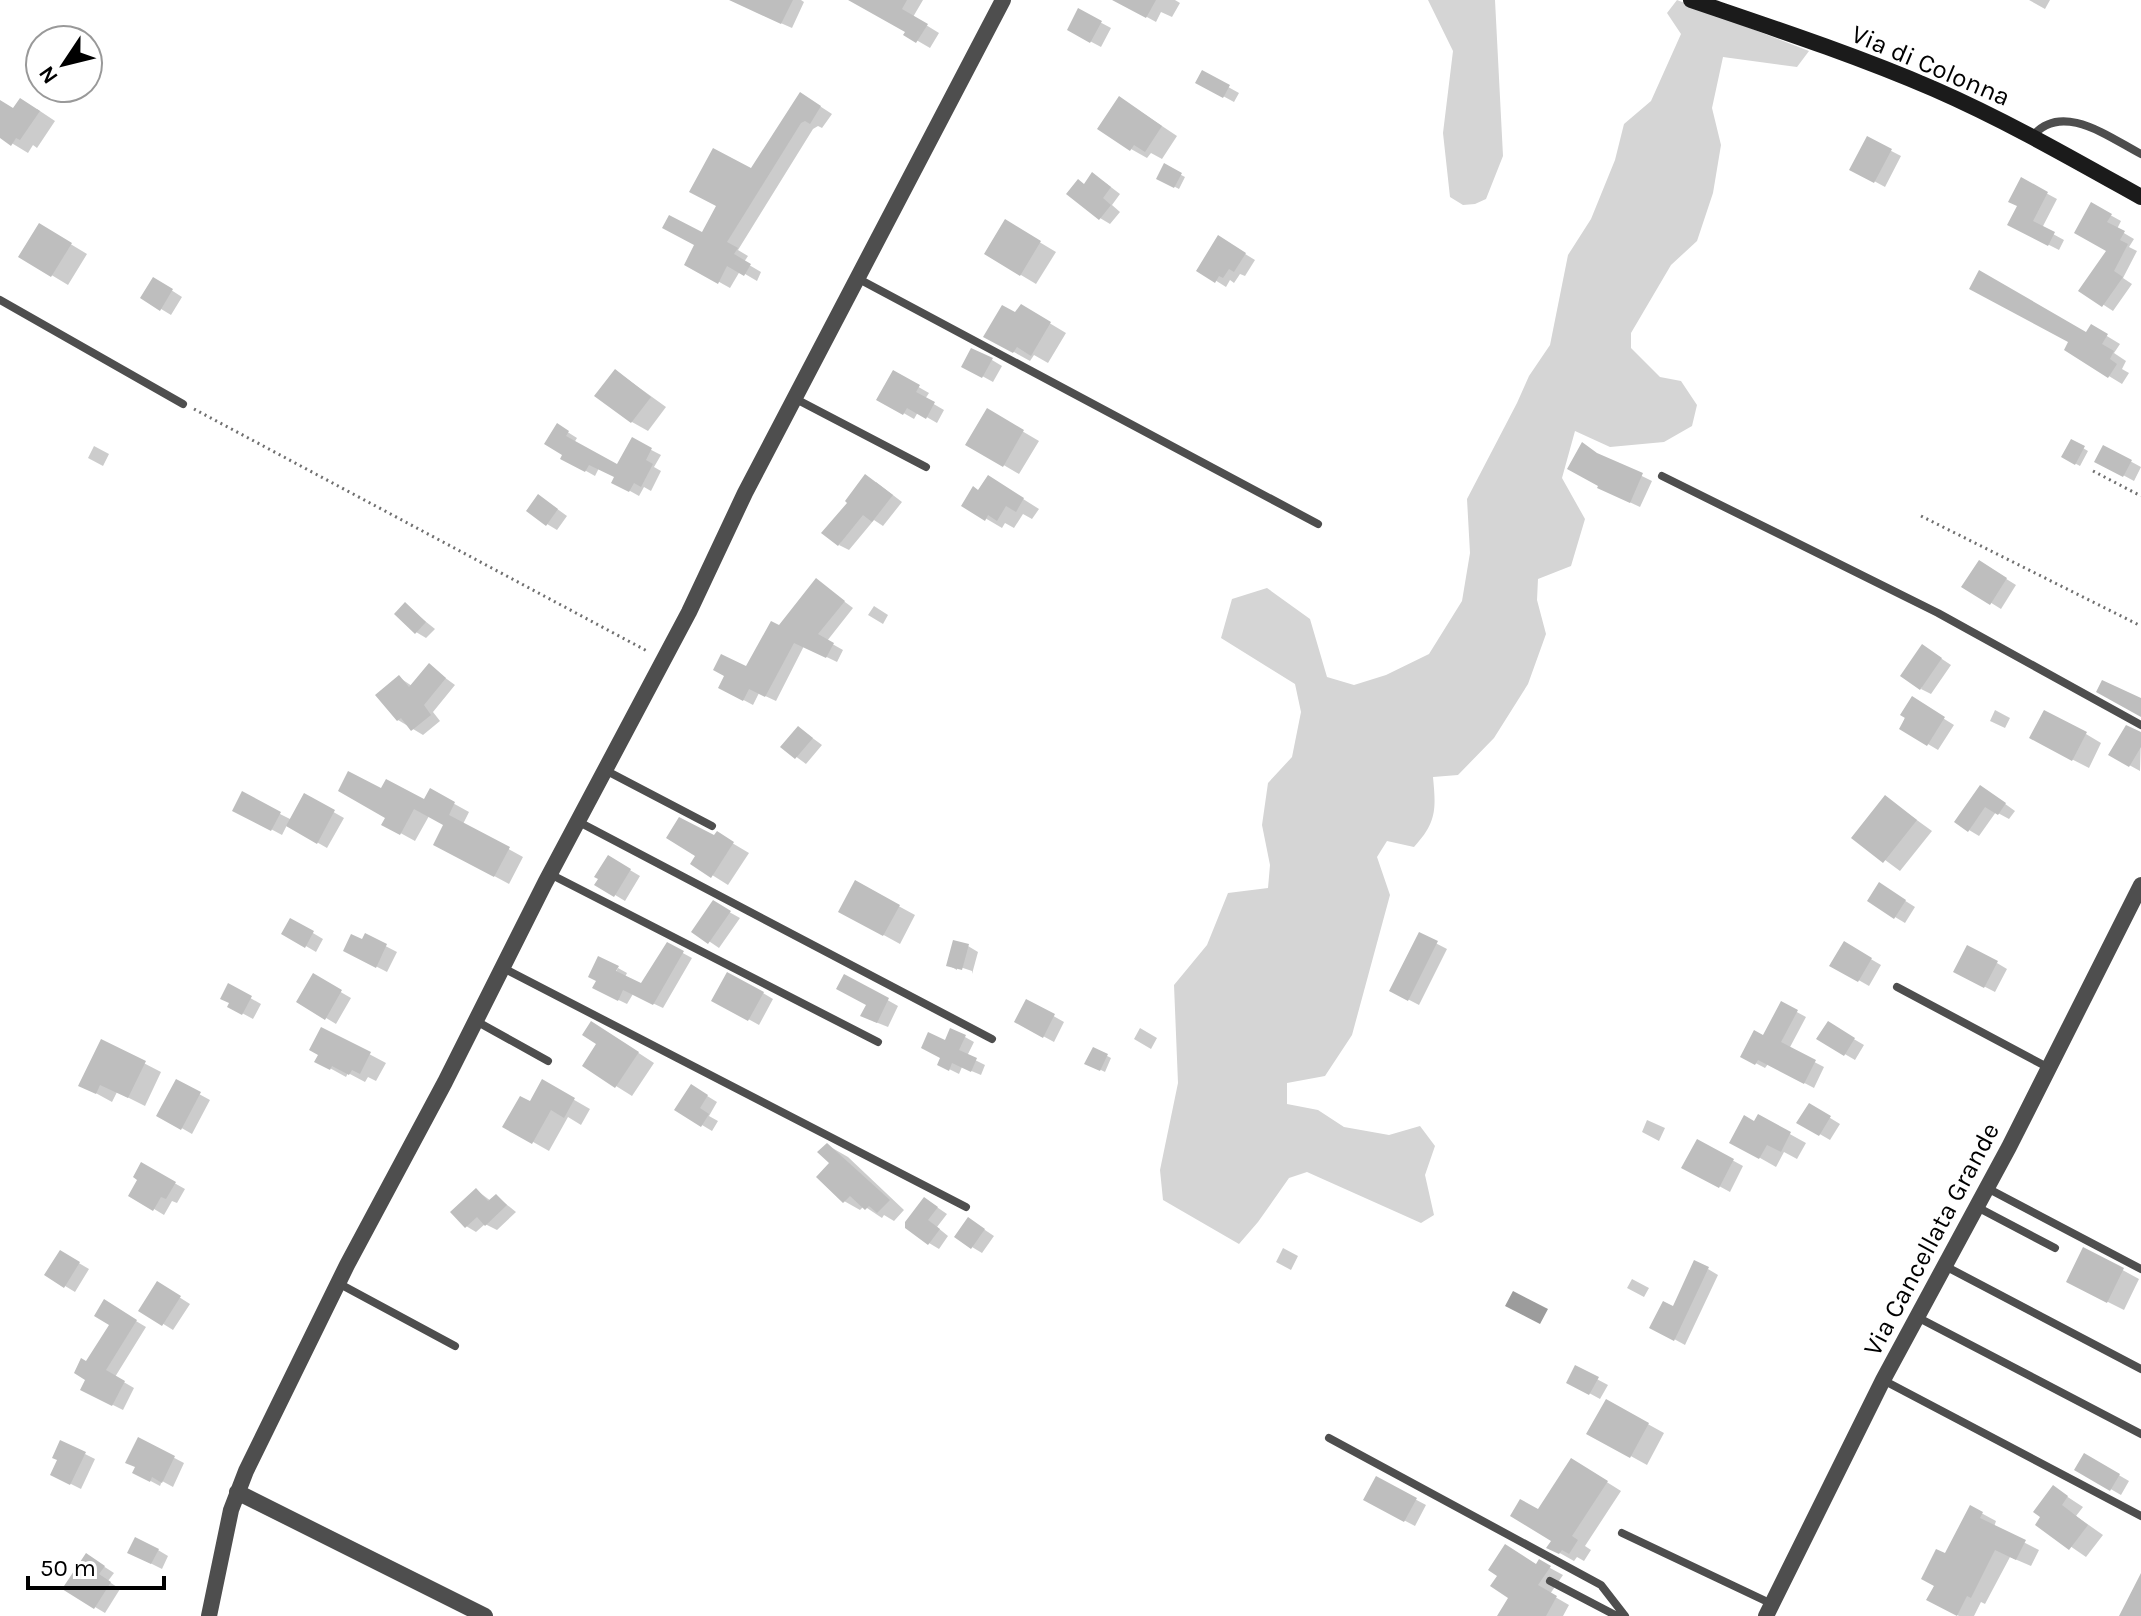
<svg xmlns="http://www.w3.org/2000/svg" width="2141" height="1616" font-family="Karla,sans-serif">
  <rect width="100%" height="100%" fill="#fff"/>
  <path fill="#d5d5d5" d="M1428,0H1495L1503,156L1486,199L1475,204L1463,205L1450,197L1443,133L1453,51Z
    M1677,0L1809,51L1797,67L1723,57L1712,108L1721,145L1713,193L1697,241L1671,265L1631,333V348L1660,377L1681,381L1697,405L1692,426L1664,442L1610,447L1575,431L1562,478L1585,519L1571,566L1538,579L1537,600L1546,634L1528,684L1494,738L1458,775L1433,777C1436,809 1437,822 1414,847L1387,841L1377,857L1390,895L1352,1035L1325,1076L1287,1083V1104L1318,1110L1344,1127L1389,1135L1420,1126L1435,1146L1425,1175L1434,1215L1421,1223L1307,1172L1289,1178L1258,1222L1239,1244L1163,1200L1160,1170L1178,1083L1174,985L1207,945L1228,893L1268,888L1270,865L1262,825L1268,783L1292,757L1301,712L1295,684L1221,638L1232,599L1267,588L1310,619L1327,677L1354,685L1386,675L1429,654L1462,601L1470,553L1467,499L1517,403L1529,376L1550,345L1568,255L1591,219L1615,160L1624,124L1651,101L1681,34L1667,13Z"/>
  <path fill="#9c9c9c" d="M1513,1291L1548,1309L1540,1324L1505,1306Z"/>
  <path fill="#0003" d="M749,0H801L804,2L792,28L756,12Z
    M852,0H923L913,17L939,33L930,48L906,34L908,32Z
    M1130,0H1175L1180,3L1172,17L1161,12L1156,22L1127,6Z
    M2029,0H2050L2045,9Z
    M1079,11L1111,28L1101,47L1069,30Z
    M1203,73L1239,93L1234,102L1197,82Z
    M0,101L14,110L37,109L55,121L37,148L33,145L28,153L0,136Z
    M812,101L832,114L822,128L818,126L813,129L738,250L748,256L744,262L761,272L757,281L740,271L730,288L687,264L703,234L752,171Z
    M1135,108L1177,136L1162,159L1151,153L1147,158L1131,149Z
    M1868,139L1901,156L1885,187L1852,169Z
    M1164,166L1185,177L1179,189L1158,178Z
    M2022,180L2057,199L2042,228L2064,240L2059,250L2020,230Z
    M1103,181L1120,194L1112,205L1120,212L1110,224L1100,218L1085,185Z
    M2092,205L2121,221L2117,229L2134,239L2129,247L2137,251L2123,278L2132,284L2113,311L2081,290L2108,250Z
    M1006,222L1056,252L1036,284L986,254Z
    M39,225L87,254L68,285L20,256Z
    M1219,238L1255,260L1245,276L1240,274L1234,283L1230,280L1226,287L1199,270Z
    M154,279L182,297L171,315L143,298Z
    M1021,306L1066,333L1048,363L1034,355L1030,361L985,336L1016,315Z
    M2092,327L2120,344L2114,353L2126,361L2122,369L2129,373L2122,384L2066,350L2071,342L2087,335Z
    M992,360L1002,366L993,382L964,366Z
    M616,371L666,407L648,431L632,422Z
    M894,373L929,393L925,399L944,410L937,423L918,412L914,419L879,399Z
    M988,411L1039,441L1019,474L968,444Z
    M558,426L577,438L574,443L618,467L632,440L661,455L654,467L661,471L651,491L644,487L639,496L614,482L616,477L599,468L595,476L563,458Z
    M2071,441L2088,451L2080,466L2063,457Z
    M94,446L109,454L103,466L88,458Z
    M2104,447L2141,467L2134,481L2097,461Z
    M1601,456L1652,481L1640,507L1610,493Z
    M876,482L902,502L883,526L874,520L849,550L839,545Z
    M1004,487L1039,509L1032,519L1023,514L1014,528L1005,523L1002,528L963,505L979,492Z
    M549,503L567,516L557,530L547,524Z
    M1979,562L2016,585L2001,609L1964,586Z
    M817,581L853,608L827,641L843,650L837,662L804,646L776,701L759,693L753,705L721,688L747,669Z
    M405,605L435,629L426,638L416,632Z
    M874,606L888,615L883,624L868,615Z
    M1933,653L1951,665L1931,694L1921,689Z
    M429,666L455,685L433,712L440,721L423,735L398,720L400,678L412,686Z
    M1912,699L1954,725L1938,750L1901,728Z
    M1995,710L2010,718L2005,728L1990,721Z
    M799,728L822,745L806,764L783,747Z
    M2086,734L2101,743L2089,768L2048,747Z
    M2141,736L2140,771L2111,755Z
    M382,791L425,802L431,791L469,812L463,824L523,857L509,884L450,852L445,825L429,816L415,841L384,824L387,817Z
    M1990,793L2015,811L2009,819L1996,812L1979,836L1969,830Z
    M305,796L344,818L327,848L287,825L282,835L235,810L280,814L292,820Z
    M1885,797L1932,831L1900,871L1854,837Z
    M717,834L749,853L728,885L693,863Z
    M608,857L640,876L625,901L597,884Z
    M856,883L915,915L900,944L840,911Z
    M1880,885L1915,907L1905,923L1895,917Z
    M713,903L740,918L719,948L694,931Z
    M291,920L323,939L316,952L284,933Z
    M1420,935L1447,949L1419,1005L1392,991Z
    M366,936L397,952L387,972L356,956Z
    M1845,944L1881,965L1869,986L1832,965Z
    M668,945L692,958L663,1008L633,994L627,1004L604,993L618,968L627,973L625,977L642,986Z
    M968,946L978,952L972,974V971L957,966V970L948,965Z
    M1997,963L2007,969L1995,992L1966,977Z
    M313,976L351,998L336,1024L298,1001Z
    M845,976L898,1006L888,1027L873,1021L868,1005Z
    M229,986L261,1004L253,1019L229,1006Z
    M763,993L773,999L759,1025L714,1000Z
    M1027,1001L1064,1022L1054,1042L1017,1022Z
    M1782,1004L1806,1017L1789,1049L1824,1067L1814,1088L1768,1064L1765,1068L1742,1056L1764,1038Z
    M1828,1024L1864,1045L1855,1060L1819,1039Z
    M1140,1028L1157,1038L1151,1049L1134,1039Z
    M322,1029L386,1063L376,1081L368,1077L365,1082L348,1073L346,1077L317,1061L320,1054Z
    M608,1033L654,1063L632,1096L584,1066Z
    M965,1037L974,1042L967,1056L985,1065L981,1075L962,1067L959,1074L939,1064L946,1043Z
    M101,1041L161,1072L145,1106L117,1092L112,1102L81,1085Z
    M1094,1049L1111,1058L1105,1072L1087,1063Z
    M177,1082L210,1100L192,1134L159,1115Z
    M543,1082L590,1109L581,1125L568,1117L549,1151L505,1126L531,1104Z
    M691,1086L717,1102L709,1116L718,1121L712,1131L677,1110Z
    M1809,1105L1840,1124L1830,1140L1799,1122Z
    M1759,1117L1806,1143L1797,1159L1784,1152L1776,1167L1732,1142L1755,1124Z
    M1647,1120L1665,1128L1659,1141L1642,1132Z
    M1697,1141L1743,1166L1730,1192L1684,1167Z
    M827,1145L848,1157L904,1210L894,1221L884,1215L882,1218L864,1206L860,1210L844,1201Z
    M142,1165L185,1189L177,1203L172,1201L164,1215L131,1195L140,1179Z
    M476,1190L491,1201L496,1196L516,1212L497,1230L485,1224L476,1232L466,1226Z
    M925,1199L947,1214L937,1227L948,1236L939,1249L929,1243Z
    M979,1226L994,1236L982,1253L972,1247Z
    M1283,1248L1298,1256L1291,1270L1276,1262Z
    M2084,1249L2139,1279L2124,1310L2084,1290Z
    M60,1252L89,1269L75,1292L47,1275Z
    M1708,1269L1718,1275L1685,1345L1652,1327L1674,1309Z
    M1632,1279L1649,1288L1644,1297L1627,1288Z
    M168,1290L190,1304L173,1330L141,1310Z
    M104,1302L146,1327L115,1377L134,1388L123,1410L93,1395L88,1379L87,1363L111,1324Z
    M1576,1368L1608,1385L1600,1399L1569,1382Z
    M1606,1401L1664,1433L1647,1465L1589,1433Z
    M138,1439L184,1463L173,1487L162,1481L160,1486L145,1478Z
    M85,1454L95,1459L81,1489L63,1480Z
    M2084,1455L2129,1481L2121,1495L2076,1469Z
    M1586,1469L1621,1491L1585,1546L1591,1550L1584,1561L1577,1557L1574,1561L1549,1547L1554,1540L1539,1512Z
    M1377,1479L1426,1505L1415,1526L1365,1500Z
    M2054,1488L2083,1507L2076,1516L2103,1535L2086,1557L2038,1524Z
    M1970,1507L1996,1521L1994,1527L2039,1550L2031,1566L2010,1557L1985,1604L1981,1602L1974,1616H1959L1929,1599L1946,1556Z
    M158,1550L168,1556L162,1569L140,1558Z
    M97,1562L114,1573L108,1581L120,1589L105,1613L95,1607Z
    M1539,1562L1563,1575L1550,1594L1569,1605L1563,1616H1499L1511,1597L1499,1575L1537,1566Z"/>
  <path fill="#bebebe" d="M729,0H793L781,24Z
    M848,0H907L902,9L928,24L916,43L903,35L905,32Z
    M1112,0H1156L1146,18Z
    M1078,8L1102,21L1090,43L1067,30Z
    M1202,70L1230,85L1223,98L1195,83Z
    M800,92L821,106L810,124L805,121L801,123L727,242L738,248L734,254L751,264L744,276L727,266L718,284L684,265L694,245L662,228L669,215L702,232L716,206L689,192L713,148L751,168Z
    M1119,96L1162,126L1145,152L1134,145L1130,151L1097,129Z
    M20,98L40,111L20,140L16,138L11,146L0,138V100L13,108Z
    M1867,136L1892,149L1874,183L1849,170Z
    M1164,163L1182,173L1174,188L1156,179Z
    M1092,172L1111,187L1103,198L1111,205L1099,220L1066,194L1078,179L1084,184Z
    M2021,177L2048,192L2033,221L2055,232L2048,246L2007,225L2017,206L2008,202Z
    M2091,202L2112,214L2107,222L2125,231L2120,240L2128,244L2114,271L2123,277L2102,307L2078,291L2106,251L2074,233Z
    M1005,219L1041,241L1020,276L984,254Z
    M39,223L72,243L51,277L18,257Z
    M1218,235L1246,253L1234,272L1229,269L1223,278L1219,276L1215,283L1196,271Z
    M1979,270L2086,332L2091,324L2108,334L2102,344L2114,351L2110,359L2117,364L2108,378L2064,350L2068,342L1969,289Z
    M153,277L173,289L160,311L140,298Z
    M1021,304L1051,322L1031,356L1017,347L1013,353L983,337L1002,305L1015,312Z
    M971,348L993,358L982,378L961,367Z
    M615,369L651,397L631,423L594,396Z
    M893,370L920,385L916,392L935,402L926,419L907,408L903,415L876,400Z
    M987,408L1024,430L1003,467L965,445Z
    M557,423L569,431L566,436L617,464L632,437L652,448L646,460L653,464L641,487L634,483L629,492L611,483L614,477L589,465L585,472L560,459L562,455L544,444Z
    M2071,439L2085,446L2075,465L2061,457Z
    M1582,442L1597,453L1643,473L1630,503L1597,488L1598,486L1567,469Z
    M2103,445L2132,460L2123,477L2094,462Z
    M865,474L893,495L872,522L863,515L838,546L821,533L847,503L845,501Z
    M988,475L1024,498L1016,512L1006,506L997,521L988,515L985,521L961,506L973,486L978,490Z
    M538,494L558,509L546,526L526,511Z
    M1979,560L2007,578L1990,605L1961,587Z
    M816,578L845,601L818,634L834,643L826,658L794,643L765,697L749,689L743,701L718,688L724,676L713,670L721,654L746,666L771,621L779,625Z
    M405,602L426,622L415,634L394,614Z
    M1922,644L1942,658L1920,690L1900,676Z
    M429,663L446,678L424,705L431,715L411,731L401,718L397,721L375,695L399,675L409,687Z
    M2102,680L2141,698V717L2096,692Z
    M1912,696L1945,717L1927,746L1899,729L1905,718L1900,715Z
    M2044,710L2087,732L2072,761L2029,738Z
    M2126,725L2141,732V747L2129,767L2108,755Z
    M798,726L813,738L795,759L780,747Z
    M348,771L381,788L386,779L424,799L430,788L455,802L449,815L510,847L494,877L433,845L443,825L414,809L400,835L381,825L385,818L338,791Z
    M1980,785L2006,803L1998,815L1985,807L1968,832L1954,822Z
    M242,791L281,812L271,831L232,811Z
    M304,793L335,810L317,844L286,826Z
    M1885,795L1917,820L1883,863L1851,838Z
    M679,817L714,835L717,831L734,842L711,878L690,864L695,856L666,838Z
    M608,855L631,869L614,897L594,885L598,879L594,877Z
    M855,880L900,905L883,936L838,912Z
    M1879,882L1906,900L1894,919L1867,901Z
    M713,900L731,911L708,944L691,932Z
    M290,918L314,931L305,948L281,934Z
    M1419,932L1438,941L1408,1001L1389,991Z
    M365,933L387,944L376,968L343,951L351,934L362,939Z
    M953,940L969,944L962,970L946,966Z
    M1844,941L1872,958L1858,982L1829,966Z
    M667,942L684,951L653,1005L623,990L618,1001L592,988L596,981L588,977L598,956L619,966L616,971L641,983Z
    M1967,945L1998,961L1984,988L1953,972Z
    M727,972L764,992L748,1021L711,1001Z
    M313,973L342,990L325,1020L296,1002Z
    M844,974L889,998L877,1023L860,1016L866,1005L836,989Z
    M228,983L252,996L242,1015L227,1007L229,1003L220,999Z
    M1026,999L1055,1014L1043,1038L1014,1022Z
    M1781,1001L1798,1010L1781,1042L1816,1060L1804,1084L1758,1060L1755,1065L1740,1057L1754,1030L1763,1035Z
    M591,1021L639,1052L615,1088L582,1066L596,1044L582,1035Z
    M1828,1021L1855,1038L1844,1056L1816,1039Z
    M321,1027L371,1052L360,1074L352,1070L349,1075L332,1066L330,1070L314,1062L318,1055L309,1050Z
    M950,1028L966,1035L959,1050L977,1058L971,1072L952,1063L949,1071L937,1065L940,1058L921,1048L928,1032L945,1040Z
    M101,1039L146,1061L128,1098L100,1085L96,1094L78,1086Z
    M1093,1047L1108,1054L1100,1071L1084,1064Z
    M176,1079L201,1092L181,1130L156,1116Z
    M542,1079L575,1098L564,1118L551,1110L532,1144L502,1127L520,1096L530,1101Z
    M691,1084L708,1095L700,1108L709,1114L701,1127L674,1110Z
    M1809,1103L1831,1116L1819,1136L1796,1123Z
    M1758,1114L1791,1132L1781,1152L1767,1145L1759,1159L1729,1143L1744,1115L1754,1121Z
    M1697,1139L1734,1159L1719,1188L1681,1168Z
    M827,1143L890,1200L877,1213L869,1206L865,1210L850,1196L843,1203L816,1177L829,1163L817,1152Z
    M141,1162L176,1182L166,1199L161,1197L153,1211L128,1196L137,1180L133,1177Z
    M476,1188L488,1201L496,1194L507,1205L485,1226L477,1217L465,1228L450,1212Z
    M924,1197L938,1207L928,1220L940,1229L928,1245L905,1228V1222Z
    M968,1217L985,1229L971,1249L954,1237Z
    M2083,1247L2124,1268L2107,1303L2066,1282Z
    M60,1250L80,1262L64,1288L44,1275Z
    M1694,1260L1709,1267L1674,1341L1649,1328L1663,1301L1673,1306Z
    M157,1281L181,1296L162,1326L138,1311Z
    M104,1299L137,1320L106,1370L125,1381L112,1406L80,1390L85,1380L74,1373L81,1358L86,1361L109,1325L94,1316Z
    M1575,1365L1599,1377L1589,1395L1566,1383Z
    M1606,1399L1649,1423L1630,1458L1586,1434Z
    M138,1437L175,1456L162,1483L152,1477L150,1482L132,1473L135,1467L125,1463Z
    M60,1440L86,1452L70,1485L50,1475L57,1460L52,1458Z
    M2084,1453L2120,1474L2110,1491L2074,1470Z
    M1571,1458L1608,1481L1572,1536L1578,1540L1569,1554L1562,1550L1559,1554L1546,1548L1551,1541L1510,1516L1520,1499L1538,1509Z
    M1376,1476L1417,1498L1404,1522L1363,1500Z
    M2053,1485L2068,1496L2062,1505L2088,1525L2069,1550L2035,1525L2040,1517L2033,1512Z
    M1970,1505L1983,1512L1980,1518L2026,1540L2016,1560L1995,1550L1971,1598L1967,1596L1957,1616L1926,1600L1934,1586L1921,1579L1936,1549L1945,1553Z
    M135,1537L159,1549L151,1564L127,1553Z
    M1505,1544L1536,1564L1539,1559L1551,1566L1538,1585L1557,1596L1546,1616H1497L1508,1598L1490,1586L1497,1576L1488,1570Z
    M86,1553L105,1566L99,1574L111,1582L94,1609L62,1589Z
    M2141,1573V1616H2119Z"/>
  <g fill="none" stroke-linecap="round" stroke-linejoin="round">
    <path stroke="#707070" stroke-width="3" stroke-dasharray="2 4" stroke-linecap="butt" d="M194,409L649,652
      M2093,471L2141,496
      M1921,516L2141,626"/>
    <path stroke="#4e4e4e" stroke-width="8" d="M2032,137C2061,100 2110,138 2141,154
      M857,278L1318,524
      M0,300L183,404
      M794,398L926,467
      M1662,476L1938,613L2141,725
      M605,770L712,826
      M579,822L992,1039
      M550,874L878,1042
      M503,968L966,1207
      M1897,987L2049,1068
      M476,1021L548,1061
      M1987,1188L2141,1269
      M1977,1207L2055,1248
      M1945,1266L2141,1369
      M338,1283L455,1346
      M1917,1317L2141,1434
      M1883,1380L2141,1516
      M1329,1438L1601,1585L1625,1616
      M1622,1533L1772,1604
      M1550,1581L1617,1616"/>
    <path stroke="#4e4e4e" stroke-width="16" d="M237,1492L485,1616
      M209,1616L231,1510L246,1471L347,1265L445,1082L545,883L689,612L745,493L1003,0
      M1766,1616L1883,1380L2009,1147L2141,885"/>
    <path stroke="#1b1b1b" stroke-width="16" d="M1691,0C1773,28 1855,55 1934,89C2005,120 2073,159 2141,197"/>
  </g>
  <g text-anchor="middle" stroke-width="7" stroke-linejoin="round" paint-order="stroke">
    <g font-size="26" fill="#000" stroke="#fff">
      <text transform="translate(1931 65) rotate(23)" y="9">Via di Colonna</text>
      <text transform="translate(1931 1239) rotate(-62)" y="9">Via Cancellata Grande</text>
    </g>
  </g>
  <g transform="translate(64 64) rotate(235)"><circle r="38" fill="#ffffff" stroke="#999999" stroke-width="2"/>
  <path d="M0-6L14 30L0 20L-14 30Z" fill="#000000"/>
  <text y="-12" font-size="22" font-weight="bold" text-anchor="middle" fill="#000000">N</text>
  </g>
  <path d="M28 1576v12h136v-12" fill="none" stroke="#000000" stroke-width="4"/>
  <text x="40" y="1576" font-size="24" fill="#000000" stroke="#ffffff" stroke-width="6" paint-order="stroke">50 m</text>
</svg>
